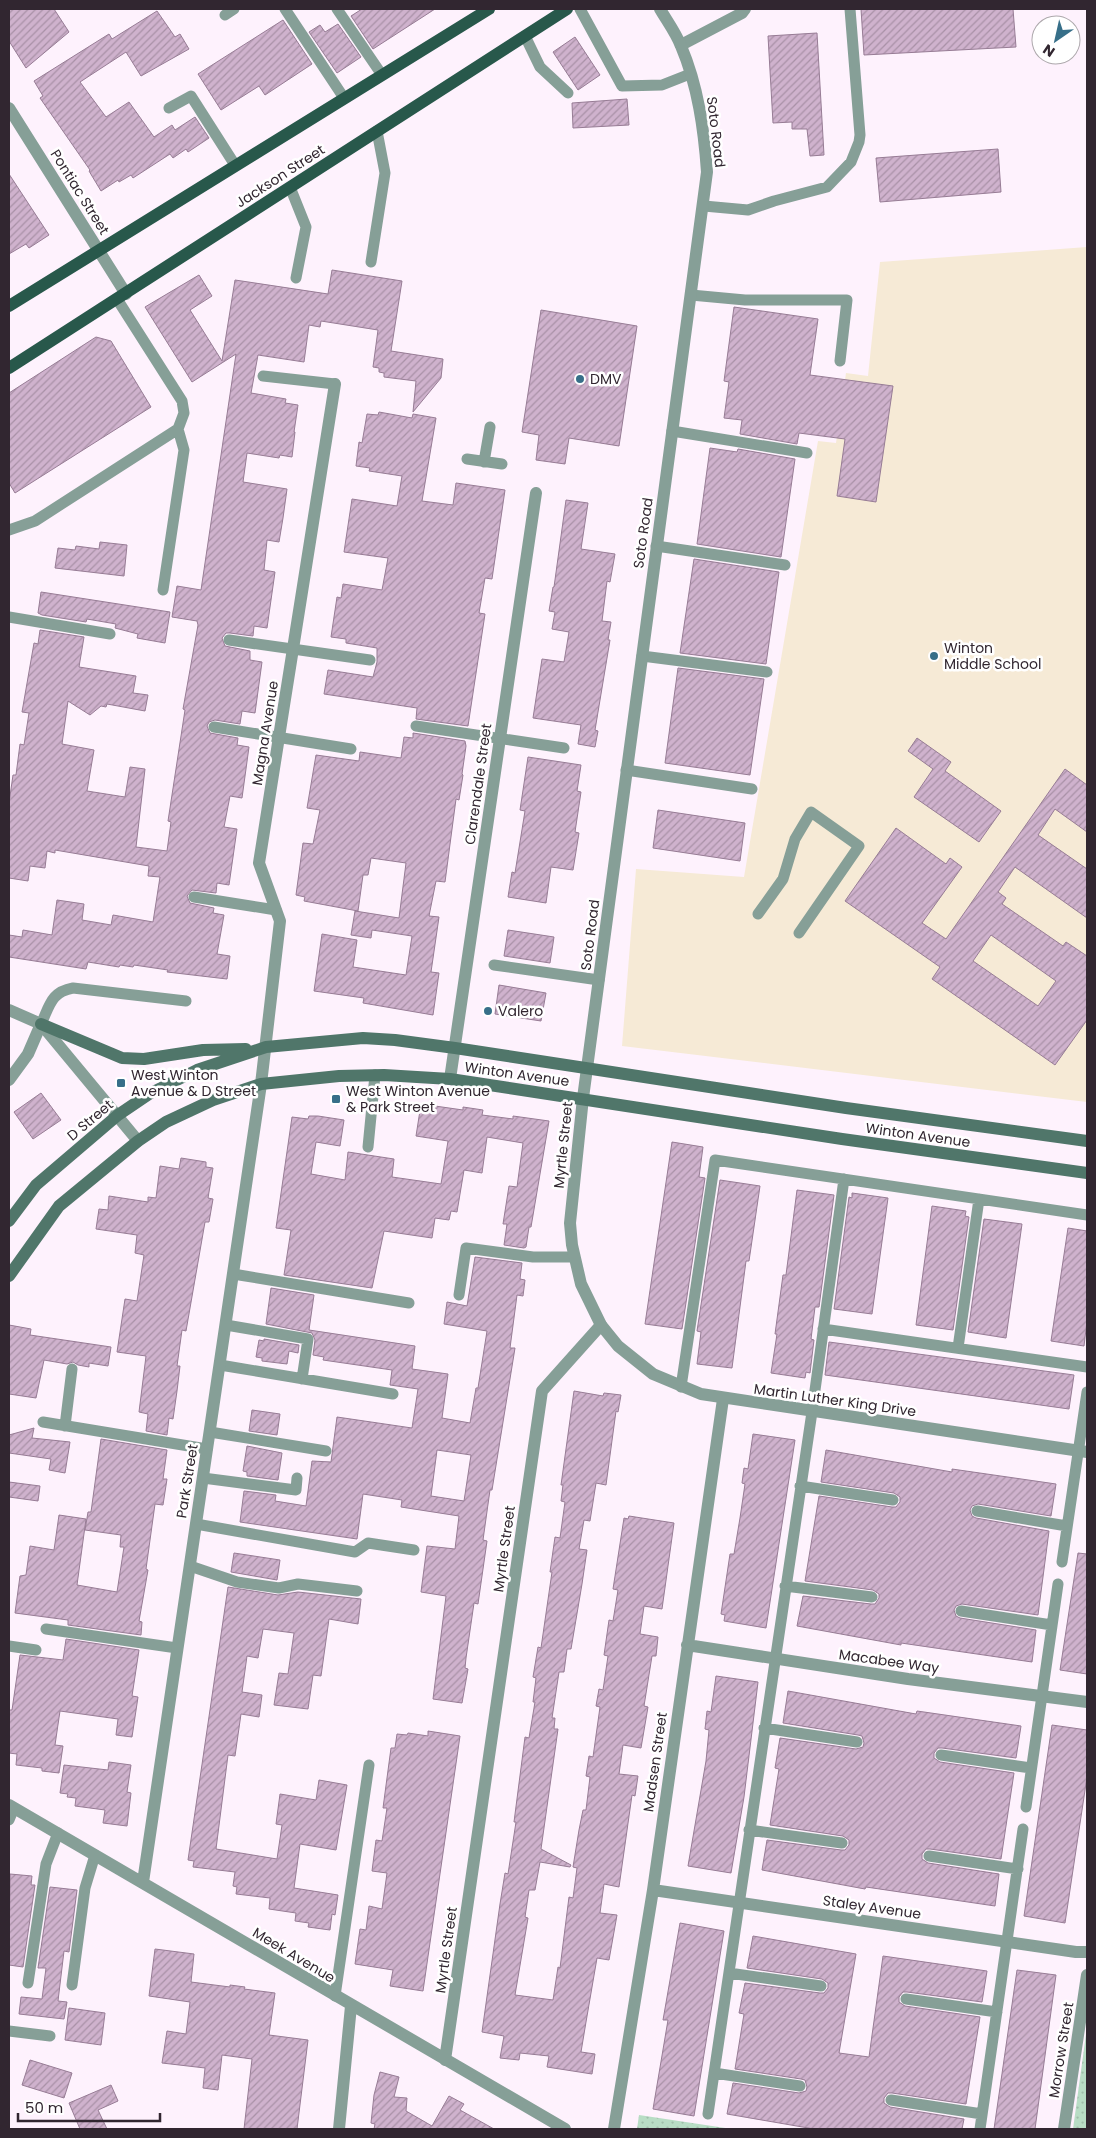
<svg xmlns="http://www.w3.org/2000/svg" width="1096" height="2138" font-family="Poppins,sans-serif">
  <defs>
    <pattern id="park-dots" width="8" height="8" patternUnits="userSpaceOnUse" patternTransform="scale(1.25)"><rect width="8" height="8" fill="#b8ddc5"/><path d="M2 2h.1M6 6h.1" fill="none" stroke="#9fbeaa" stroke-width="1.8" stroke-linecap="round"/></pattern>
    <pattern id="building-hatch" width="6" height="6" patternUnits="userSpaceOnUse" patternTransform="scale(1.25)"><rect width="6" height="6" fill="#cfb2cd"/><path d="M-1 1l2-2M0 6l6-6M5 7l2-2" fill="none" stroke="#a991a7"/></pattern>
  </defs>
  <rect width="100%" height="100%" fill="#fef2fd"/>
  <path fill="#f6ead6" d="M1087,247V1102L622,1046L636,869L744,877L818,441L836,443L846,373L868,376L880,262Z"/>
  <path fill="url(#park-dots)" d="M1087,2027V2129H1073Z
    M639,2115L732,2129H637Z"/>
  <path fill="url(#building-hatch)" stroke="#977c95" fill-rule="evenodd" d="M9,9H54L69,32L26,68L9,41Z
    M362,9H435L373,49L351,16Z
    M861,9H1013L1016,47L864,55Z
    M157,11L175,37L180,34L189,49L141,76L126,52L80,82L106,117L129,102L154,137L172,125L175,130L195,117L209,138L188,152L186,149L173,158L170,154L133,178L131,175L119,182L118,180L101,191L89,171L90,170L40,98L43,96L34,81L109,34L112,39Z
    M283,20L312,64L265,95L259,86L221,110L198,74Z
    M338,24L361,57L337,73L309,32L320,25L325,32Z
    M817,33L824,155L810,156L807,129H792V122L773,123L768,36Z
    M575,37L600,75L578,90L553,52Z
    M627,99L629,125L573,128L572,103Z
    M998,149L1001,192L880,202L876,158Z
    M9,174L49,235L29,248L26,244L9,254Z
    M332,270L402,281L391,351L443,359L441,378L413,412L416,381L384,377V373L379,372V368L373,367L378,330L321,321L320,327L309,325L304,362L258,355L251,393L286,399L285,403L298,405L294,432H295L292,457L280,455L279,458L247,453L243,482L287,489L283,518L279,542L267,540L264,570L275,572L267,628L254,626L253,636L230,633H226L222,638L225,646L250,651V660L262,662L255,713L242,711L240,724L215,720L209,722L207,726L210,733L238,738L237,745L249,747L242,798L230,796L224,827L237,829L229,885L217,883L216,893L192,890L187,896L190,903L214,908L213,913L224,915L217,954L230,956L227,979L167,972L168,970L134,965L133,967L120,965L119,967L88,962L86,969L9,957V935L22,937L23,930L52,935L57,900L84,904L82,920L111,925L113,915L153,922L160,877L148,876L149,866L55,850V853L47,851L45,868L30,866L28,881L9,878V803L13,775H16L20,744L24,745L29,713L22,712L34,643L38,644L40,630L84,637L79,667L136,676L133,693L148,695L145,711L107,704L106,707L101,706L90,715L68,701L62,744L94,750L87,791L125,797L130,767L145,769L136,847L167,851L171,822L168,821L185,710L183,709L198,625L197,621L172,617L177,586L201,590L236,354L192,382L145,307L199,275L212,296L190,310L222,361L235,280L328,294Z
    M734,307L818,319L810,375L893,386L876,502L837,496L845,439L799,433L797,444L740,434L742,420L724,418L729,382L724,381Z
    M541,310L637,326L619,446L569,438L565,464L536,460L539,435L522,432Z
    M96,337L111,341L151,407L15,493L9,483V393Z
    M379,412L412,418L413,414L436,418L422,501L453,505L456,483L505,490L492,579L485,578L479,613L485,614L468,726L416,719L417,708L324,694L328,670L373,677L377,662V648L346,643V639L331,637L337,597L341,598L343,584L382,590L388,558L344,552L352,499L397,506L402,476L369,471L370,468L356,466L359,442L362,443L367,414L378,415Z
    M710,448L737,452L738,449L795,459L781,557L697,544Z
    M566,500L588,503L581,549L615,554L610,582L607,581L602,621L611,622L608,640H610L595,730L598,731L595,747L578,744L581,725L533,718L542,659L564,662L569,632L552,629L555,612L549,611L553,587H554Z
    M100,542L127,545L124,576L55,568L58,548L75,550L76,546L99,549Z
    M694,559L779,572L766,664L680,653Z
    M41,592L170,612L165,643L137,638L138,634L115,628L116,624L87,619L86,622L42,615L38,613Z
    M678,668L764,679L750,775L665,763Z
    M413,733L465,741L466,746L462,774L463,775L459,800L456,799L445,882L436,881L429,916L439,917L431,972L439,973L433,1015L363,1003L364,998L314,991L322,934L357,940L353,967L406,975L412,936L372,930L371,938L351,935L355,911L399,918L406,863L371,858L368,875H363L358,911L304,901L305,897L296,895L303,843L313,844L320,810L307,808L316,755L359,761L360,752L401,758L404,737L413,738Z
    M917,738L951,762L945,771L1001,811L979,842L914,797L933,769L908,751Z
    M528,757L581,765L577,791L581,792L575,832L579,833L573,870L551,867L546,903L508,897L512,872L515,873L525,811L520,810Z
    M1065,769L1087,785V832L1055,809L1038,835L1087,869V918L1015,867L998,892L1006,898L1002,904L1063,946L1066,942L1087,956V1020L1055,1065L932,979L940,967L845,901L896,828L946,864L950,858L962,867L922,923L946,939ZM991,935L1056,981L1038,1006L973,961Z
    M658,810L745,823L740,861L653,848Z
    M508,930L554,937L550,963L504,956Z
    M499,985L546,993L541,1021L495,1014Z
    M41,1093L61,1120L33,1139L14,1112Z
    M421,1104L463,1110V1107L483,1110L482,1115L513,1119V1116L549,1121L531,1227H529L526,1247L524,1248L504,1245L507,1224H503L509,1186L517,1187L523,1143L487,1137L482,1173L464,1170L457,1212L451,1211L449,1220L435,1218L432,1238L384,1231L372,1288L284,1275L291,1230L276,1228L292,1117L308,1119L309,1116H318L344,1120L340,1146L316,1142L311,1174L345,1180L348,1152L394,1159L392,1177L441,1184L448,1141L416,1136Z
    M672,1142L703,1147L699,1177L705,1178L682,1329L645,1324Z
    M181,1158L206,1162V1167L213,1168L208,1198L213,1199L209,1222H205L186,1331L182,1330L177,1366H180L177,1391L173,1419L169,1418L167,1435L146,1431L148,1414L139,1412L146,1356L117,1352L125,1299L137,1301L144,1255L135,1253L137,1235L96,1229L99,1209L108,1210L109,1196L148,1202V1197L156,1198L160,1166L179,1169Z
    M720,1180L760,1186L749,1261H746L732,1368L697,1364L701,1332L697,1331Z
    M797,1190L834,1195L819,1307H815L811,1339L814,1340L810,1373L806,1372L805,1378L771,1373L777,1334H775L783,1275H786Z
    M852,1193L888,1198L872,1314L834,1309L849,1197L852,1198Z
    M932,1206L966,1211L965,1216L969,1217L953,1330L916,1325Z
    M984,1219L1022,1224L1006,1338L968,1332Z
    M1068,1228L1087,1231V1321L1084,1346L1051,1341Z
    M475,1257L522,1263L520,1279L525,1280L523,1296L517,1295L510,1348H515L492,1490H490L483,1540L487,1541L478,1604L474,1603L466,1658L465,1668L468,1669L462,1703L433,1699L446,1596L421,1592L427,1546L455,1549L459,1516L401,1507L402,1500L363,1494L357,1539L240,1522L244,1491L276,1495L275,1501L306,1506L312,1461L331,1462L337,1417L412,1428L418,1389L390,1385L392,1370L323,1360L324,1357L313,1355L315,1340L312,1333L266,1324L271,1288L314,1295L309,1330L415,1346L412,1369L448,1374L442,1418L470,1423L476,1388H478L487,1331L444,1324L447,1302L467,1306ZM437,1450L471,1455L464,1501L431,1496Z
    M9,1325L31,1329L30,1335L111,1347L108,1366L89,1363V1367L78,1365L73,1362L67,1364L44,1360L36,1398L9,1394Z
    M264,1339L299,1345L298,1353L289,1351L287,1364L262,1361V1358L256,1357L259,1340L264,1341Z
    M829,1342L1074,1375L1069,1409L825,1375Z
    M574,1391L603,1396L604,1393L621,1395L618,1412L616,1411L606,1485L596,1483L590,1521L584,1520L579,1549L587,1550L582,1584L571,1649H567L564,1672H559L552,1718H555L554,1729H558L541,1849L571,1865L570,1867L540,1862L535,1890H529L525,1917L528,1918L515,1995L553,2000L558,1967L560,1968L569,1897L573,1898L577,1868L573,1867L579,1830L583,1810H586L590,1777L586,1776L589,1756L593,1757L600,1707L596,1706L599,1689L603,1690L608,1656L604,1655L609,1620L613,1621L618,1590L613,1589L624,1518L628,1519L629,1516L674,1523L662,1609L644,1606L640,1634L658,1637L656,1656H652L644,1706L648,1707L641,1748L623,1745L619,1774L638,1776L635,1796L632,1795L619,1887L604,1884L600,1913L617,1915L609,1960L597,1958L586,2022L581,2052L595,2054L592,2074L547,2067L549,2056L520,2053L519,2060L500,2058L504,2036L482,2032L500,1904L505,1873L508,1874L516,1822H514L525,1737L529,1738L535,1702H533L536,1678L533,1677L538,1647L541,1648L552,1572H550L555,1537L560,1538L565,1502L561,1501L563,1485H561Z
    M252,1410L280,1414L277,1435L249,1431Z
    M34,1428L32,1438L70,1442L65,1473L49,1470L51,1459L9,1453V1435Z
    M753,1434L795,1440L766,1628L724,1621L725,1615L721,1614L730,1554H734L740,1518L745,1484L742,1483L744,1468L748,1469Z
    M101,1439L167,1450L163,1479H167L163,1505L155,1504L146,1569L148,1570L139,1621L142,1622L141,1635L68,1625V1620L15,1613L20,1576L26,1575L30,1546L54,1550L59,1515L86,1519L77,1585L117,1592L124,1547H120L121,1535L85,1530L88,1512H91Z
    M247,1446L282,1453L278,1480L247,1476V1472L243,1471Z
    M826,1450L952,1472V1469L1056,1484L1051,1516L978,1504L972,1506L970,1510L972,1516L976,1518L1049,1531L1038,1615L962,1604L956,1606L954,1610L956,1616L960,1618L1036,1630L1032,1662L901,1643V1645L797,1626L803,1596L871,1604H875L879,1598V1594L873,1590L805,1581L819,1496L892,1507H896L900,1502V1497L894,1493L821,1482Z
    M9,1482L40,1486L38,1501L9,1497Z
    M234,1553L280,1560L277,1580L231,1572Z
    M1078,1553L1087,1554V1674L1060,1670Z
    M228,1587L278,1595L298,1592L361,1599L358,1624L329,1619L321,1676L313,1675L308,1709L274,1705L279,1673L288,1674L294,1633L263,1629L258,1658L247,1656L242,1692L262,1695L259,1717L241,1714L235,1756L228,1755L216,1849L277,1859L282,1825L276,1824L280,1794L316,1800L319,1780L347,1785L336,1850L300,1844L294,1888L338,1895L335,1915L332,1914L330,1930L308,1927L309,1923L295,1921L296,1913L269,1909L270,1898L236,1894L237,1887L233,1886L235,1872L193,1867L194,1861L188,1860Z
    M66,1639L139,1650L132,1696L138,1697L132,1737L116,1735L118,1719L60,1711L55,1745L63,1746L59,1773L42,1771V1768L16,1765L17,1754L9,1753V1710H12L20,1655L63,1660Z
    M716,1676L758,1682L744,1797L731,1873L688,1866L706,1761L709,1730L705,1729L707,1711L711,1712Z
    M788,1691L916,1714L917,1711L1021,1726L1016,1758L942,1748H938L934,1753V1758L940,1762L1014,1773L1001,1859L930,1849H926L922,1854V1859L928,1863L999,1874L995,1906L866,1887L865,1889L762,1870L767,1840L841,1850H845L849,1845V1840L843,1836L770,1825L779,1769L775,1768L780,1738L856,1749L863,1747L864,1743L862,1736L858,1735L783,1723Z
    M1052,1725L1087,1730V1777L1065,1923L1024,1916Z
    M428,1731L460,1736L423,1991L390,1986L393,1970L355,1964L360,1929L366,1930L369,1906L382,1909L387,1873L372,1871L376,1840L382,1841L387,1808H383L391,1748H395L397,1734L407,1735L408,1733L428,1736Z
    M109,1762L131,1765L127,1792L131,1793L127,1826L103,1823L105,1810L75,1806L76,1798L67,1797L68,1794L60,1793L64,1765L108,1770Z
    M10,1874L32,1876L31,1885H35L23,1967L9,1965Z
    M50,1887L77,1890L69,1952L64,1951L58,2001L67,2002L64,2019L19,2014L21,1997L42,1999L46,1968H38Z
    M680,1923L724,1931L694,2116L653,2109L668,2020H663Z
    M753,1936L856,1954L839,2053L869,2057L883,1956L987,1971L982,2002L907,1992H903L899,1997V2002L905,2006L980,2017L966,2104L892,2093H888L884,2098V2103L890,2107L964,2119L962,2129H814L727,2114L733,2083L799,2093L806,2091L807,2087L805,2080L801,2079L735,2069L744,2014L739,2013L745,1983L820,1993H824L828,1988V1983L822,1979L747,1968Z
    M155,1949L194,1954L191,1982L230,1987V1985L245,1987L244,1989L275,1993L269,2035L308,2040L297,2129H244L252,2059L222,2055L218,2090L203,2088L205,2068L162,2063L167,2031L186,2034L190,2002L149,1996Z
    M1017,1970L1056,1975L1035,2129H994Z
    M69,2008L105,2013L101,2045L65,2040Z
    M30,2060L72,2073L64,2098L22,2085Z
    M380,2072L399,2077L394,2097L407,2098L406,2111L432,2126L449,2096L464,2104L460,2110L494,2129H374L375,2124L371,2123L374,2095Z
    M111,2085L118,2101L98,2110L107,2129H80L69,2103Z"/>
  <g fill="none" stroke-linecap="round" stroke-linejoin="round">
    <path stroke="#869f97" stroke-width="11" d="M285,9L344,98
      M337,9L382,75
      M580,9L622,86L662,85L690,74
      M225,15L234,9
      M525,36L540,67L568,93
      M169,108L191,96L235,165
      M290,187L306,227L296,278
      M704,206L748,210L774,201L827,187L851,162L859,142L860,135L850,9
      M371,262L385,173L377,131
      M691,295L745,300H847L840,361
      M263,376L335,384
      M672,431L807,453
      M467,459L502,464
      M484,462L490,427
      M9,530L35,521L178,429L184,413L182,401L117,299
      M656,546L785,565
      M163,590L184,450L178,429
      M9,617L110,634
      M229,640L370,660
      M642,656L767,672
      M416,726L564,748
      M214,727L351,749
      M626,770L752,789
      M194,897L276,910
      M758,914L783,879L795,839L811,812L859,846L799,933
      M494,965L599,980
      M41,1024C50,1005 51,992 73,988L186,1001
      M368,1147L375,1075
      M233,1274L409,1303
      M459,1295L466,1248L533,1257H574
      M226,1325L308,1339L302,1379
      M823,1329L1087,1367
      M958,1348L979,1199
      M220,1365L393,1394
      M681,1387L715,1160L1087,1215
      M43,1422L207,1449
      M65,1426L72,1369
      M210,1432L326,1451
      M203,1478L296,1490L297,1478
      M800,1486L893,1500
      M977,1511L1067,1526
      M196,1524L355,1552L368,1543L414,1550
      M1062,1562L1087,1392
      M190,1566L237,1582L279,1588L298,1584L357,1591
      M785,1586L872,1597
      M961,1611L1052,1625
      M46,1629L177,1648
      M9,1646L36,1650
      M764,1728L857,1742
      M941,1755L1031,1768
      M1026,1807L1058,1584
      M9,1820L14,1808
      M749,1830L842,1843
      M929,1856L1018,1869
      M729,1973L821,1986
      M28,1983L46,1864L58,1833
      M72,1985L85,1888L95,1855
      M335,1996L369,1765
      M906,1999L997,2012
      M9,2031L50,2036
      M714,2073L800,2086
      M891,2100L982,2114
      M708,2114L812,1412L844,1179
      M980,2129L1023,1829"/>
    <path stroke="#869f97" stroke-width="12" d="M681,45L742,13L745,9
      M9,108L126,294
      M450,1079L536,493
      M9,1080L28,1054L41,1024
      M687,1645L908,1679L1087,1702
      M9,1805L565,2129
      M143,1882L261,1084L280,921L259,863L335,384
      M653,1890L1076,1952H1087
      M445,2060L542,1391L601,1325
      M339,2129L351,2006
      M614,2129L653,1890L723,1399
      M1064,2129L1087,1975"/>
    <path stroke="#869f97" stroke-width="12" d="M660,9C667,21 676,33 681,46C698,86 704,129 707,172L583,1098L570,1223L572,1245L581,1284L601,1325L618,1346L653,1374L701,1394L1087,1452
      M9,1010L41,1024L138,1141"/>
    <path stroke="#50766a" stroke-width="12" d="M41,1024L122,1058L144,1059L203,1050L246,1049
      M9,1221L36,1185L118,1115L149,1094L197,1070L266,1047L363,1038L395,1040L455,1048L846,1108L1087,1141
      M9,1276L59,1206L138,1141L166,1122L213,1100L261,1084L339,1076L384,1075L450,1079L842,1139L1087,1173"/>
    <path stroke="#28584b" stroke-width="12" d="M9,306L489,9
      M9,368L567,9"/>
  </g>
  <g fill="#376f89" stroke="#fff" stroke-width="2">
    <circle cx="580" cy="379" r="5"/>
    <circle cx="934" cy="656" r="5"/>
    <circle cx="488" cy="1011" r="5"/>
    <rect x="116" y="1078" width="10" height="10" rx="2.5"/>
    <rect x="331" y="1094" width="10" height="10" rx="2.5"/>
  </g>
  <g text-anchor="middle" stroke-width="5" stroke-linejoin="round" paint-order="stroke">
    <g font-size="14" fill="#312630" stroke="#fff">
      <text transform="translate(716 132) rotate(83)" y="5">Soto Road</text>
      <text transform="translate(280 176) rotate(-33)" y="5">Jackson Street</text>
      <text transform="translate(80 192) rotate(58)" y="5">Pontiac Street</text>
      <text transform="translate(643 533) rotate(-82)" y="5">Soto Road</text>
      <text transform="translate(265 733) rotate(-81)" y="5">Magna Avenue</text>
      <text transform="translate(478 784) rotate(-82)" y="5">Clarendale Street</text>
      <text transform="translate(590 935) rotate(-83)" y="5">Soto Road</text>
      <text transform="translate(517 1074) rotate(8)" y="5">Winton Avenue</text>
      <text transform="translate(90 1120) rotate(-40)" y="5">D Street</text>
      <text transform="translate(918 1135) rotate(8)" y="5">Winton Avenue</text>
      <text transform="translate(563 1145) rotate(-84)" y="5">Myrtle Street</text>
      <text transform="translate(835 1400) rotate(8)" y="5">Martin Luther King Drive</text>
      <text transform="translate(187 1481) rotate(-81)" y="5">Park Street</text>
      <text transform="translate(504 1549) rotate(-82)" y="5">Myrtle Street</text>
      <text transform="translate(889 1661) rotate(8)" y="5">Macabee Way</text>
      <text transform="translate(655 1762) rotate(-82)" y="5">Madsen Street</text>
      <text transform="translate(872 1907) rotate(8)" y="5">Staley Avenue</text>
      <text transform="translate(446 1950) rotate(-82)" y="5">Myrtle Street</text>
      <text transform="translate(294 1955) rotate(31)" y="5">Meek Avenue</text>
      <text transform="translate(1061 2050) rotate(-81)" y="5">Morrow Street</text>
    </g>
    <g font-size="14" fill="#312630" stroke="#fff" text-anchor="start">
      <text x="590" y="384">DMV</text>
      <text x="944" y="653">Winton<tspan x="944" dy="16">Middle School</tspan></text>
      <text x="498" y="1016">Valero</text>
      <text x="131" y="1080">West Winton<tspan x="131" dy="16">Avenue &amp; D Street</tspan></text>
      <text x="346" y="1096">West Winton Avenue<tspan x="346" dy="16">&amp; Park Street</tspan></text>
    </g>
  </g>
  <rect width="1096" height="2138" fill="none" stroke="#312630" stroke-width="20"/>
  <g transform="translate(1056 40) rotate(214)"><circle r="24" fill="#ffffff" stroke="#ada8ac"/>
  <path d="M0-4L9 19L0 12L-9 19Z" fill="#376f89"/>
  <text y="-8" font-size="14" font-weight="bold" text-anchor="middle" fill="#312630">N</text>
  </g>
  <path d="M18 2113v8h142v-8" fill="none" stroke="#312630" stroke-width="2.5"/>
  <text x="25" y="2113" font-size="15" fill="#312630" stroke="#ffffff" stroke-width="4" paint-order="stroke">50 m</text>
</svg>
